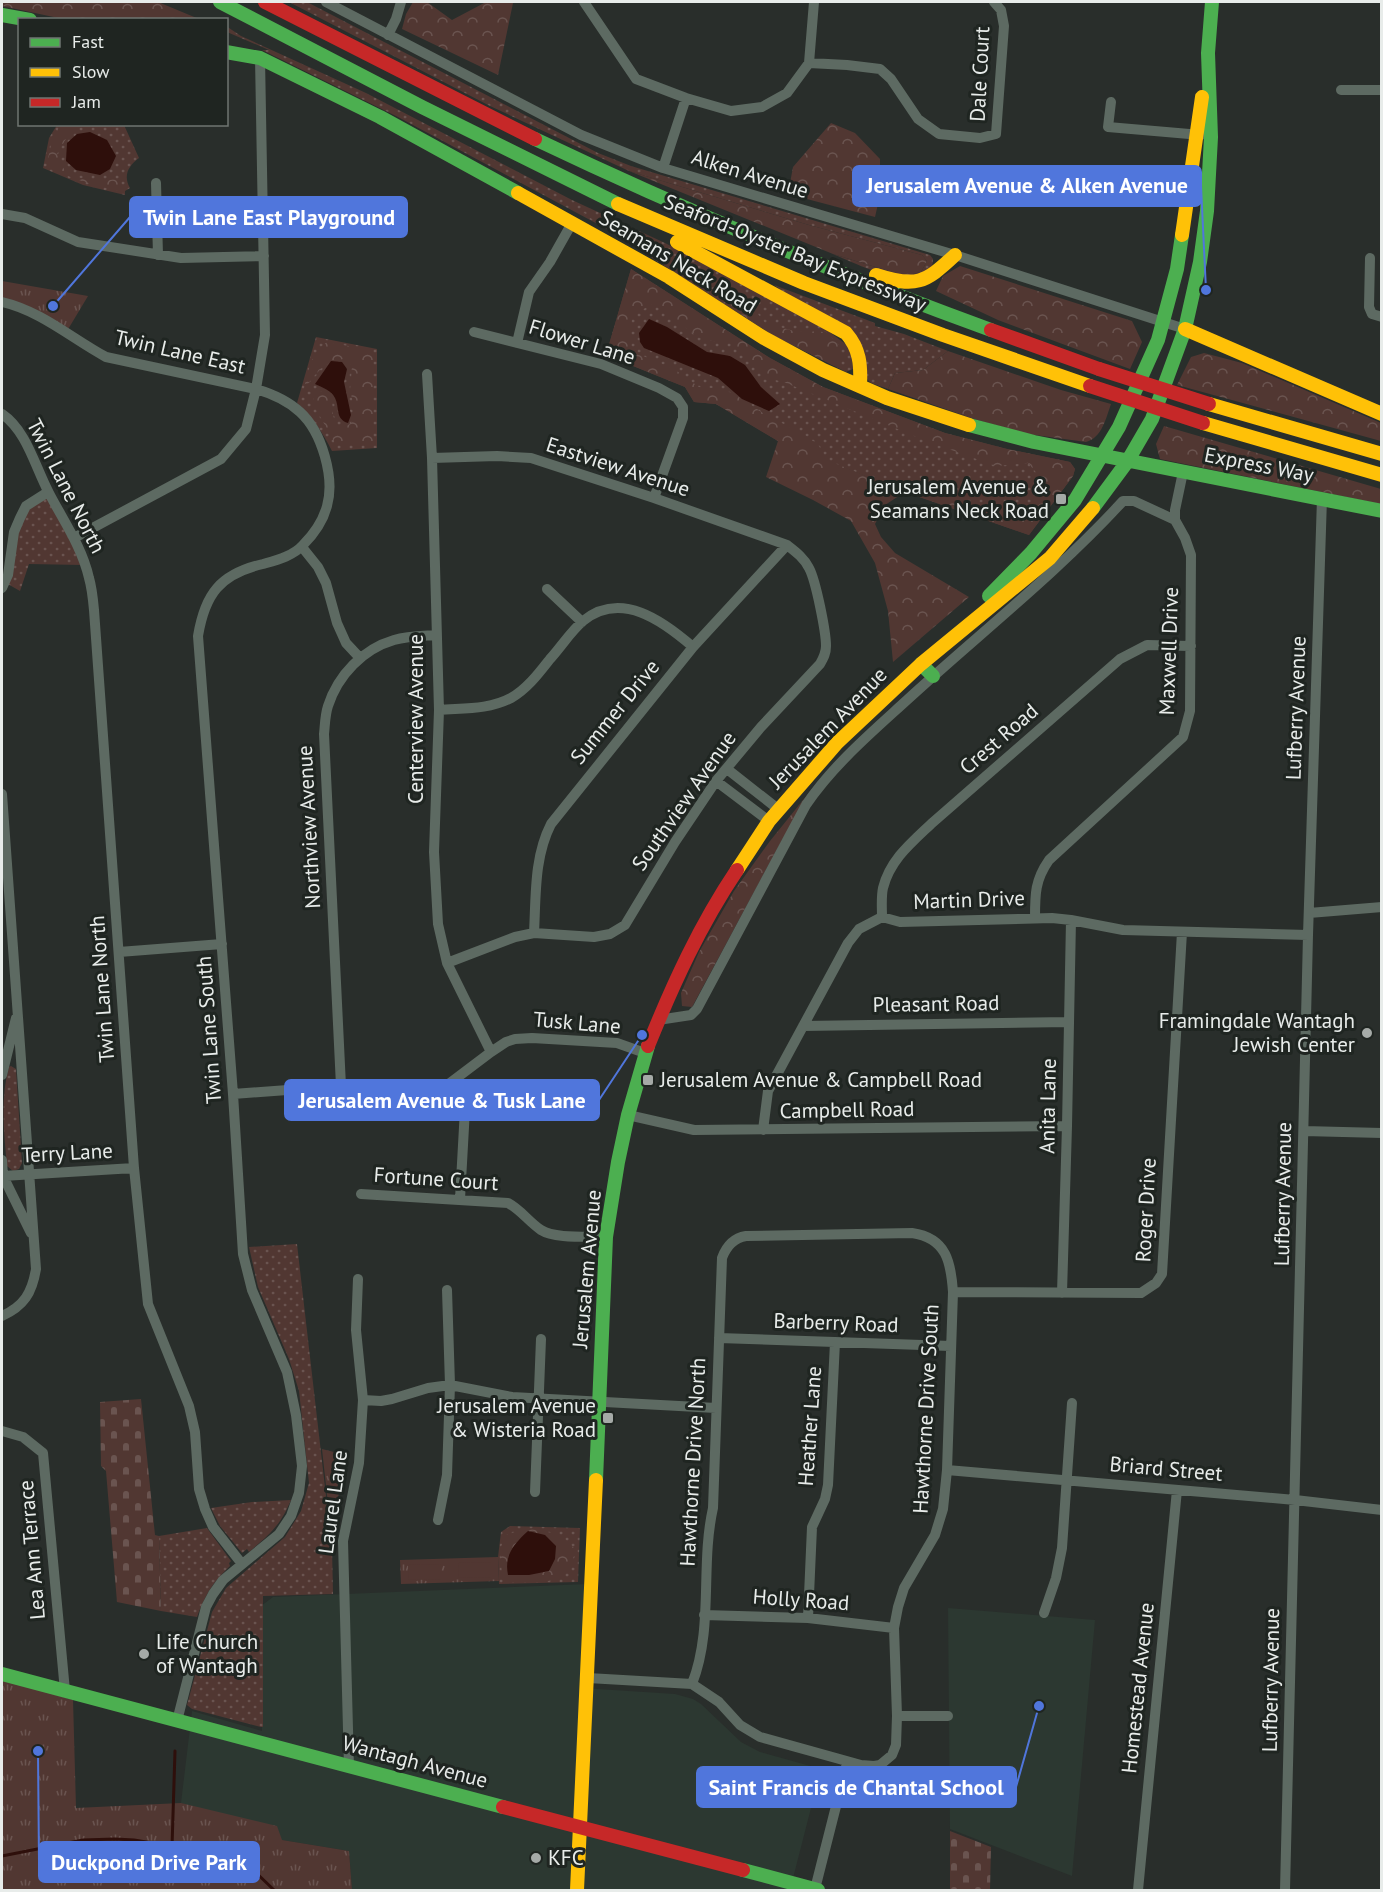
<svg xmlns="http://www.w3.org/2000/svg" width="1383" height="1892" font-family="'PT Sans',sans-serif">
  <defs>
    <pattern id="grass-dots" width="8" height="8" patternUnits="userSpaceOnUse" patternTransform="scale(1.5)"><rect width="8" height="8" fill="#513732"/><path d="M2 2h.1M6 6h.1" fill="none" stroke="#6a5450" stroke-width="1.8" stroke-linecap="round"/></pattern>
    <pattern id="forest-crowns" width="20" height="18" patternUnits="userSpaceOnUse" patternTransform="scale(1.5)"><rect width="20" height="18" fill="#513732"/><path d="M2 6a3 3 0 1 1 6 0M12 15a3 3 0 1 1 6 0" fill="none" stroke="#6a5450"/></pattern>
    <pattern id="cemetery-stones" width="16" height="16" patternUnits="userSpaceOnUse" patternTransform="scale(1.5)"><rect width="16" height="16" fill="#513732"/><path d="M2 7V4a2 2 0 0 1 4 0v3zM10 15v-3a2 2 0 0 1 4 0v3z" fill="#6a5450"/></pattern>
    <pattern id="park-tufts" width="24" height="20" patternUnits="userSpaceOnUse" patternTransform="scale(1.5)"><rect width="24" height="20" fill="#513732"/><path d="M3 7l-1-3M5 7V3M7 7l1-3M15 17l-1-3M17 17v-4M19 17l1-3" fill="none" stroke="#6a5450"/></pattern>
  </defs>
  <rect width="100%" height="100%" fill="#292e2b"/>
  <path fill="#2c3831" d="M588,1584L582,1688L675,1694L693,1699L701,1704L741,1742L760,1752L821,1769L790,1890H352L349,1851L282,1840L181,1803L192,1711L262,1731L261,1606L273,1597Z
    M948,1608L1095,1620L1072,1876L950,1829Z"/>
  <path fill="url(#grass-dots)" d="M289,2H307L598,153L631,166L930,255L933,259C932,302 852,262 833,254L905,276L921,272L927,261L922,255L809,225L629,171L490,106Z
    M226,26L241,36L366,93L572,200L665,243L809,317L851,348L853,369L846,372L773,335L605,228L398,117L262,50H269L227,32Z
    M57,125H124L139,158C128,166 123,176 130,188L125,191V195L83,185L43,168L49,138Z
    M631,269L770,358L823,387L945,433L1007,449L1070,462L1075,469L1073,476L1029,535L905,492L778,441L716,404L694,402L685,387L606,355Z
    M774,285L875,323V326L904,334L948,351L923,370L895,373L888,389L871,383L866,378L864,349Z
    M316,337L377,349V448L332,451C322,432 313,417 297,403Z
    M48,493L83,565L29,564L20,591L6,583L20,518Z
    M11,1066L16,1069L22,1163L19,1169L13,1171L7,1166C4,1133 0,1099 9,1067Z
    M297,1244L332,1548L333,1594L263,1596V1727H261L192,1709L187,1705L212,1612L226,1588L285,1537L301,1511L309,1483L299,1391L289,1359L258,1287L249,1247Z
    M291,1500C280,1526 270,1534 249,1552L247,1549L242,1553L220,1526L211,1508L252,1502Z
    M510,1526L580,1528L578,1582L499,1584L498,1557L501,1532Z
    M207,1528L231,1561L229,1563L230,1566C213,1582 205,1595 197,1617L161,1611L159,1536Z"/>
  <path fill="url(#forest-crowns)" fill-rule="evenodd" d="M2,2H158L199,19H63L2,6Z
    M413,2H427L452,20L486,2H512L513,3L498,75L402,29L406,14Z
    M831,123L855,133L880,159V195L875,217L788,194L793,167Z
    M60,125H76L67,137L57,154C60,160 62,168 66,171C80,182 101,181 118,179L122,186V192C105,187 57,177 47,163L51,145Z
    M629,171L809,225L922,255L927,261L921,272L905,276L833,254Z
    M578,210L632,237L655,243L681,261L740,296L752,306L765,323L794,331L826,332L840,346L842,361L834,366L773,335Z
    M960,266L1132,321L1142,342L1130,369L998,320L936,291L943,276Z
    M631,269L770,358L823,387L945,433L1007,449L1070,462L1075,469L1073,476L1029,535L905,492L885,505L875,524L881,537L895,553L969,597L893,662L888,611L875,563L851,521L813,500L766,477L778,441L716,404L694,402L685,387L606,355ZM653,304L698,337L717,342L726,341L739,348L762,376L786,383L929,442L996,466L1028,463L1040,477C1037,495 1030,509 1013,517L967,503L928,488L893,487L827,460L819,446L810,438L763,413L742,399L724,389L699,387L674,369L629,350L632,315Z
    M327,342L370,350L373,354V442L369,445H336L313,404L314,394L319,391L327,393L332,398L333,415L336,424L343,427L350,424L356,415L350,390L352,366L343,359C323,362 316,374 304,389C308,371 311,353 327,342Z
    M948,351L1061,390L1111,404C1106,418 1102,438 1086,442L1028,434L974,419L888,389L895,373L923,370Z
    M1204,353L1242,363L1381,423V441L1177,385L1191,357Z
    M1164,426L1381,489V504L1160,459L1156,444Z
    M816,784L782,840L692,1007L682,1006L681,993L699,952L734,891L770,841Z
    M524,1529C545,1530 564,1533 576,1551C563,1588 543,1582 510,1582L505,1581L502,1576L500,1549L506,1535Z"/>
  <path fill="url(#cemetery-stones)" d="M141,1399L155,1535L159,1536L161,1611L117,1602L106,1471L101,1466L100,1402Z
    M950,1831L991,1847L990,1890H950Z"/>
  <path fill="url(#park-tufts)" d="M2,281L88,296L67,331L2,299Z
    M322,1449L346,1455L335,1514L329,1513Z
    M498,1557L499,1581L401,1584L400,1560Z
    M2,1679L73,1700L76,1808L181,1803L277,1826L282,1840L349,1851L352,1890H2Z"/>
  <path fill="#513732" d="M491,1562V1577L459,1578L458,1563Z
    M441,1564V1579L409,1580L408,1565Z"/>
  <path fill="#2e0f0b" d="M90,132L107,140L116,156L110,169L100,175L76,170L66,161L67,143L77,134Z
    M649,319L667,327L707,352L730,356L745,365L761,387L780,404L769,411L742,399L718,378L644,348L640,342L639,333Z
    M331,361L342,362L347,369L344,382L351,415L348,423C335,419 340,408 335,398C332,391 322,387 315,384Z
    M528,1531L545,1535L556,1546L555,1559L549,1571L529,1575H508C504,1555 514,1544 528,1531Z"/>
  <g fill="none" stroke-linecap="round" stroke-linejoin="round">
    <path stroke="#2e0f0b" stroke-width="3" d="M172,1847L175,1751
      M2,1856L83,1840L115,1839L134,1840L236,1857L248,1865L274,1890"/>
    <path stroke="#5d6a62" stroke-width="10" d="M326,2L581,135L663,168L955,255L1185,329
      M584,2L636,79L686,98L731,111L762,107L787,93L809,63
      M388,35L396,19L401,2
      M809,63L847,65L880,69L891,79L918,119L939,134L980,138L996,134L1004,26L1001,10L994,2
      M809,63L814,2
      M1341,90H1382
      M1111,102L1108,127L1201,135
      M663,168L686,98
      M156,183L158,255
      M2,214L25,218L78,242L181,258L264,256
      M1370,258L1369,307L1372,314L1382,317
      M2,302C41,311 71,338 106,357L256,389C273,394 287,400 300,412C322,432 335,478 327,506C323,521 314,534 303,545C293,556 277,560 263,564C220,574 205,594 198,636L233,1094L243,1254L252,1290L287,1372L296,1415L302,1466L299,1493L291,1516L279,1534L223,1580L213,1594L206,1607L177,1721
      M474,332L601,364L659,388L677,398L683,407V418L654,498
      M517,343L529,292L550,262L572,223
      M427,374L432,458L439,710L434,852L438,924L447,963L491,1052
      M2,414C27,431 35,467 49,493C63,520 82,547 89,578C92,588 93,599 94,610L134,1168L148,1304L189,1406L195,1432L199,1489L205,1509L213,1527L242,1564
      M432,458L497,456L531,458L654,498L787,545C796,552 804,558 809,568C816,581 826,632 826,646C826,653 824,657 820,664L761,727L716,781L675,842L625,925L610,934L594,937L534,933L515,937L447,963
      M74,538L221,459L246,429L256,389L265,335L260,58
      M302,547L318,567L326,583L337,623L346,643L360,658
      M2,588L8,575L14,532L20,518L26,506L48,492
      M547,589L582,622
      M439,710C462,708 489,710 511,698C527,689 539,673 550,659C561,647 571,631 583,621C621,590 663,621 693,647
      M727,769L778,809
      M716,781L769,821
      M2,794L36,1269C32,1293 24,1306 2,1316
      M1309,913L1382,907
      M882,917C882,908 881,897 883,888C890,860 911,843 931,824L1120,659L1147,645L1191,646
      M1035,918C1035,894 1035,880 1049,860L1183,737L1190,711L1191,555L1185,538L1175,520V510L1183,472
      M534,933C536,896 534,857 551,824L693,647L787,545
      M119,952L222,944
      M658,1020L691,1015L697,1009L806,805C833,765 872,732 907,700C979,634 1057,573 1123,501H1134L1175,520
      M803,1026L1069,1022
      M2,1075L16,1018
      M454,1081L465,1109L460,1199
      M341,1086L324,734C325,725 325,715 328,706C338,675 363,649 394,640C408,636 422,636 436,635
      M233,1094L341,1086L427,1093L442,1089L491,1052L506,1042L515,1039L532,1038L617,1043L645,1053
      M628,1115L694,1130L1067,1126
      M763,1130L768,1091L848,943L859,929L882,917L900,922L1052,918L1071,920L1123,930L1308,935
      M1304,1131L1382,1133
      M2,1160L3,1176L31,1233
      M3,1176L134,1168
      M361,1194L508,1203C521,1210 529,1222 541,1230C555,1239 589,1236 606,1237
      M953,1292L1141,1293L1156,1283L1162,1274L1182,932
      M1062,1293L1067,1126L1071,920
      M719,1338L951,1346
      M363,1400L381,1401L392,1399L428,1388L450,1385L512,1397L716,1408
      M2,1431L23,1437L43,1453L65,1691
      M947,1470L1295,1500L1382,1510
      M535,1492L541,1339
      M438,1520L447,1475L450,1385L447,1290
      M1044,1613L1056,1578L1062,1548L1072,1403
      M704,1615L808,1618L894,1628
      M808,1618L812,1527L825,1499L828,1485L835,1342
      M588,1678L692,1684L719,1702L740,1725L760,1737L861,1765L874,1766L880,1765L892,1755L896,1745L897,1716L894,1628L898,1607L904,1588L935,1535L943,1509L947,1470L953,1292C951,1263 947,1238 912,1233L746,1236C734,1238 726,1247 722,1258L713,1508C700,1566 714,1628 692,1684
      M897,1716H948
      M349,1767L343,1541L359,1463L363,1400L356,1330L358,1279
      M815,1889L847,1763
      M1138,1890L1177,1490
      M1285,1890L1308,935L1322,498"/>
    <path stroke="#4caf50" stroke-width="14" d="M220,2L422,107L618,204
      M2,15L30,20
      M226,52L260,58L380,117L518,193
      M535,139C684,210 837,274 991,330
      M969,425L1034,442L1382,511
      M1093,508L1127,462L1152,419L1185,329L1200,262L1207,211L1211,137L1208,53L1212,2
      M989,596L1031,553L1075,500L1119,427L1158,340L1177,269L1182,235
      M921,664L933,676
      M596,1480L606,1237L618,1162L628,1115L648,1046
      M2,1674L503,1807
      M743,1870L818,1890"/>
    <path stroke="#ffc107" stroke-width="14" d="M518,193L669,277L764,338L823,370L887,398L969,425
      M618,204L804,283L943,335L1090,386
      M1182,235L1202,97
      M677,242L846,333C860,349 861,365 860,386
      M876,275C916,288 925,283 955,255
      M1185,329L1382,414
      M1209,404L1382,454
      M1203,423L1382,475
      M737,870L769,821L837,743L921,664L1050,558L1093,508
      M577,1890L596,1480"/>
    <path stroke="#c62828" stroke-width="14" d="M265,2L535,139
      M991,330L1099,369
      M648,1046C673,984 700,925 737,870
      M503,1807L743,1870"/>
    <path stroke="#c62828" stroke-width="14" d="M1099,369L1209,404
      M1090,386L1203,423"/>
  </g>
  <g fill="#a5aaa7" stroke="#1f2521" stroke-width="2">
    <rect x="1055" y="493" width="12" height="12" rx="3"/>
    <circle cx="1367" cy="1033" r="6"/>
    <rect x="642" y="1074" width="12" height="12" rx="3"/>
    <rect x="602" y="1412" width="12" height="12" rx="3"/>
    <circle cx="144" cy="1654" r="6"/>
    <circle cx="536" cy="1858" r="6"/>
  </g>
  <g text-anchor="middle" stroke-width="6" stroke-linejoin="round" paint-order="stroke">
    <g font-size="21" fill="#e8ecea" stroke="#1f2521">
      <text transform="translate(980 74) rotate(-87)" y="7">Dale Court</text>
      <text transform="translate(750 174) rotate(17)" y="7">Alken Avenue</text>
      <text transform="translate(795 253) rotate(22)" y="7">Seaford-Oyster Bay Expressway</text>
      <text transform="translate(678 262) rotate(31)" y="7">Seamans Neck Road</text>
      <text transform="translate(582 342) rotate(17)" y="7">Flower Lane</text>
      <text transform="translate(180 352) rotate(13)" y="7">Twin Lane East</text>
      <text transform="translate(1259 465) rotate(11)" y="7">Express Way</text>
      <text transform="translate(618 467) rotate(18)" y="7">Eastview Avenue</text>
      <text transform="translate(66 486) rotate(63)" y="7">Twin Lane North</text>
      <text transform="translate(1169 651) rotate(-88)" y="7">Maxwell Drive</text>
      <text transform="translate(1296 708) rotate(-88)" y="7">Lufberry Avenue</text>
      <text transform="translate(615 712) rotate(-51)" y="7">Summer Drive</text>
      <text transform="translate(416 719) rotate(-90)" y="7">Centerview Avenue</text>
      <text transform="translate(828 728) rotate(-46)" y="7">Jerusalem Avenue</text>
      <text transform="translate(999 739) rotate(-41)" y="7">Crest Road</text>
      <text transform="translate(684 801) rotate(-55)" y="7">Southview Avenue</text>
      <text transform="translate(309 827) rotate(-93)" y="7">Northview Avenue</text>
      <text transform="translate(969 900) rotate(-2)" y="7">Martin Drive</text>
      <text transform="translate(102 989) rotate(-94)" y="7">Twin Lane North</text>
      <text transform="translate(936 1004) rotate(-1)" y="7">Pleasant Road</text>
      <text transform="translate(577 1023) rotate(5)" y="7">Tusk Lane</text>
      <text transform="translate(209 1030) rotate(-94)" y="7">Twin Lane South</text>
      <text transform="translate(1048 1106) rotate(-89)" y="7">Anita Lane</text>
      <text transform="translate(847 1110) rotate(-1)" y="7">Campbell Road</text>
      <text transform="translate(67 1153) rotate(-3)" y="7">Terry Lane</text>
      <text transform="translate(436 1179) rotate(4)" y="7">Fortune Court</text>
      <text transform="translate(1283 1194) rotate(-89)" y="7">Lufberry Avenue</text>
      <text transform="translate(1146 1210) rotate(-87)" y="7">Roger Drive</text>
      <text transform="translate(587 1269) rotate(-85)" y="7">Jerusalem Avenue</text>
      <text transform="translate(836 1323) rotate(2)" y="7">Barberry Road</text>
      <text transform="translate(926 1409) rotate(-87)" y="7">Hawthorne Drive South</text>
      <text transform="translate(810 1426) rotate(-86)" y="7">Heather Lane</text>
      <text transform="translate(693 1462) rotate(-87)" y="7">Hawthorne Drive North</text>
      <text transform="translate(1166 1469) rotate(5)" y="7">Briard Street</text>
      <text transform="translate(333 1502) rotate(-82)" y="7">Laurel Lane</text>
      <text transform="translate(32 1550) rotate(-95)" y="7">Lea Ann Terrace</text>
      <text transform="translate(801 1600) rotate(4)" y="7">Holly Road</text>
      <text transform="translate(1271 1680) rotate(-89)" y="7">Lufberry Avenue</text>
      <text transform="translate(1138 1688) rotate(-84)" y="7">Homestead Avenue</text>
      <text transform="translate(415 1762) rotate(15)" y="7">Wantagh Avenue</text>
    </g>
    <g font-size="21" fill="#e8ecea" stroke="#1f2521" text-anchor="end">
      <text x="1049" y="494">Jerusalem Avenue &amp;<tspan x="1049" dy="24">Seamans Neck Road</tspan></text>
      <text x="1355" y="1028">Framingdale Wantagh<tspan x="1355" dy="24">Jewish Center</tspan></text>
      <text x="660" y="1087" text-anchor="start">Jerusalem Avenue &amp; Campbell Road</text>
      <text x="596" y="1413">Jerusalem Avenue<tspan x="596" dy="24">&amp; Wisteria Road</tspan></text>
      <text x="156" y="1649" text-anchor="start">Life Church<tspan x="156" dy="24">of Wantagh</tspan></text>
      <text x="548" y="1865" text-anchor="start">KFC</text>
    </g>
  </g>
  <path fill="none" stroke="#5076dc" stroke-width="2" d="M1206 290L1201 186M53 306L130 217M642 1035L599 1100M1039 1706L1016 1787M38 1751L39 1862"/>
  <g fill="#5076dc" stroke="#1f2521" stroke-width="2">
    <circle cx="1206" cy="290" r="6"/>
    <circle cx="53" cy="306" r="6"/>
    <circle cx="642" cy="1035" r="6"/>
    <circle cx="1039" cy="1706" r="6"/>
    <circle cx="38" cy="1751" r="6"/>
  </g>
  <g fill="#5076dc" stroke="#5076dc" stroke-width="2">
    <rect x="853" y="166" width="348" height="40" rx="6"/>
    <rect x="130" y="197" width="277" height="40" rx="6"/>
    <rect x="285" y="1080" width="314" height="40" rx="6"/>
    <rect x="697" y="1767" width="319" height="40" rx="6"/>
    <rect x="39" y="1842" width="220" height="40" rx="6"/>
  </g>
  <g font-size="22" text-anchor="middle" font-weight="bold" fill="#fff">
    <text x="1027" y="193">Jerusalem Avenue &amp; Alken Avenue</text>
    <text x="269" y="225">Twin Lane East Playground</text>
    <text x="442" y="1108">Jerusalem Avenue &amp; Tusk Lane</text>
    <text x="856" y="1795">Saint Francis de Chantal School</text>
    <text x="149" y="1870">Duckpond Drive Park</text>
  </g>
  <rect width="1383" height="1892" fill="none" stroke="#e8ecea" stroke-width="6"/>
  <rect x="18" y="18" width="210" height="108" fill="#1f2521" stroke="#6f7571" stroke-width="1.5"/>
  <rect x="30" y="38" width="30" height="9" fill="#4caf50" stroke="#6f7571" stroke-width="1.5"/>
  <text x="72" y="48" font-size="18" fill="#e8ecea">Fast</text>
  <rect x="30" y="68" width="30" height="9" fill="#ffc107" stroke="#6f7571" stroke-width="1.5"/>
  <text x="72" y="78" font-size="18" fill="#e8ecea">Slow</text>
  <rect x="30" y="98" width="30" height="9" fill="#c62828" stroke="#6f7571" stroke-width="1.5"/>
  <text x="72" y="108" font-size="18" fill="#e8ecea">Jam</text>
</svg>
